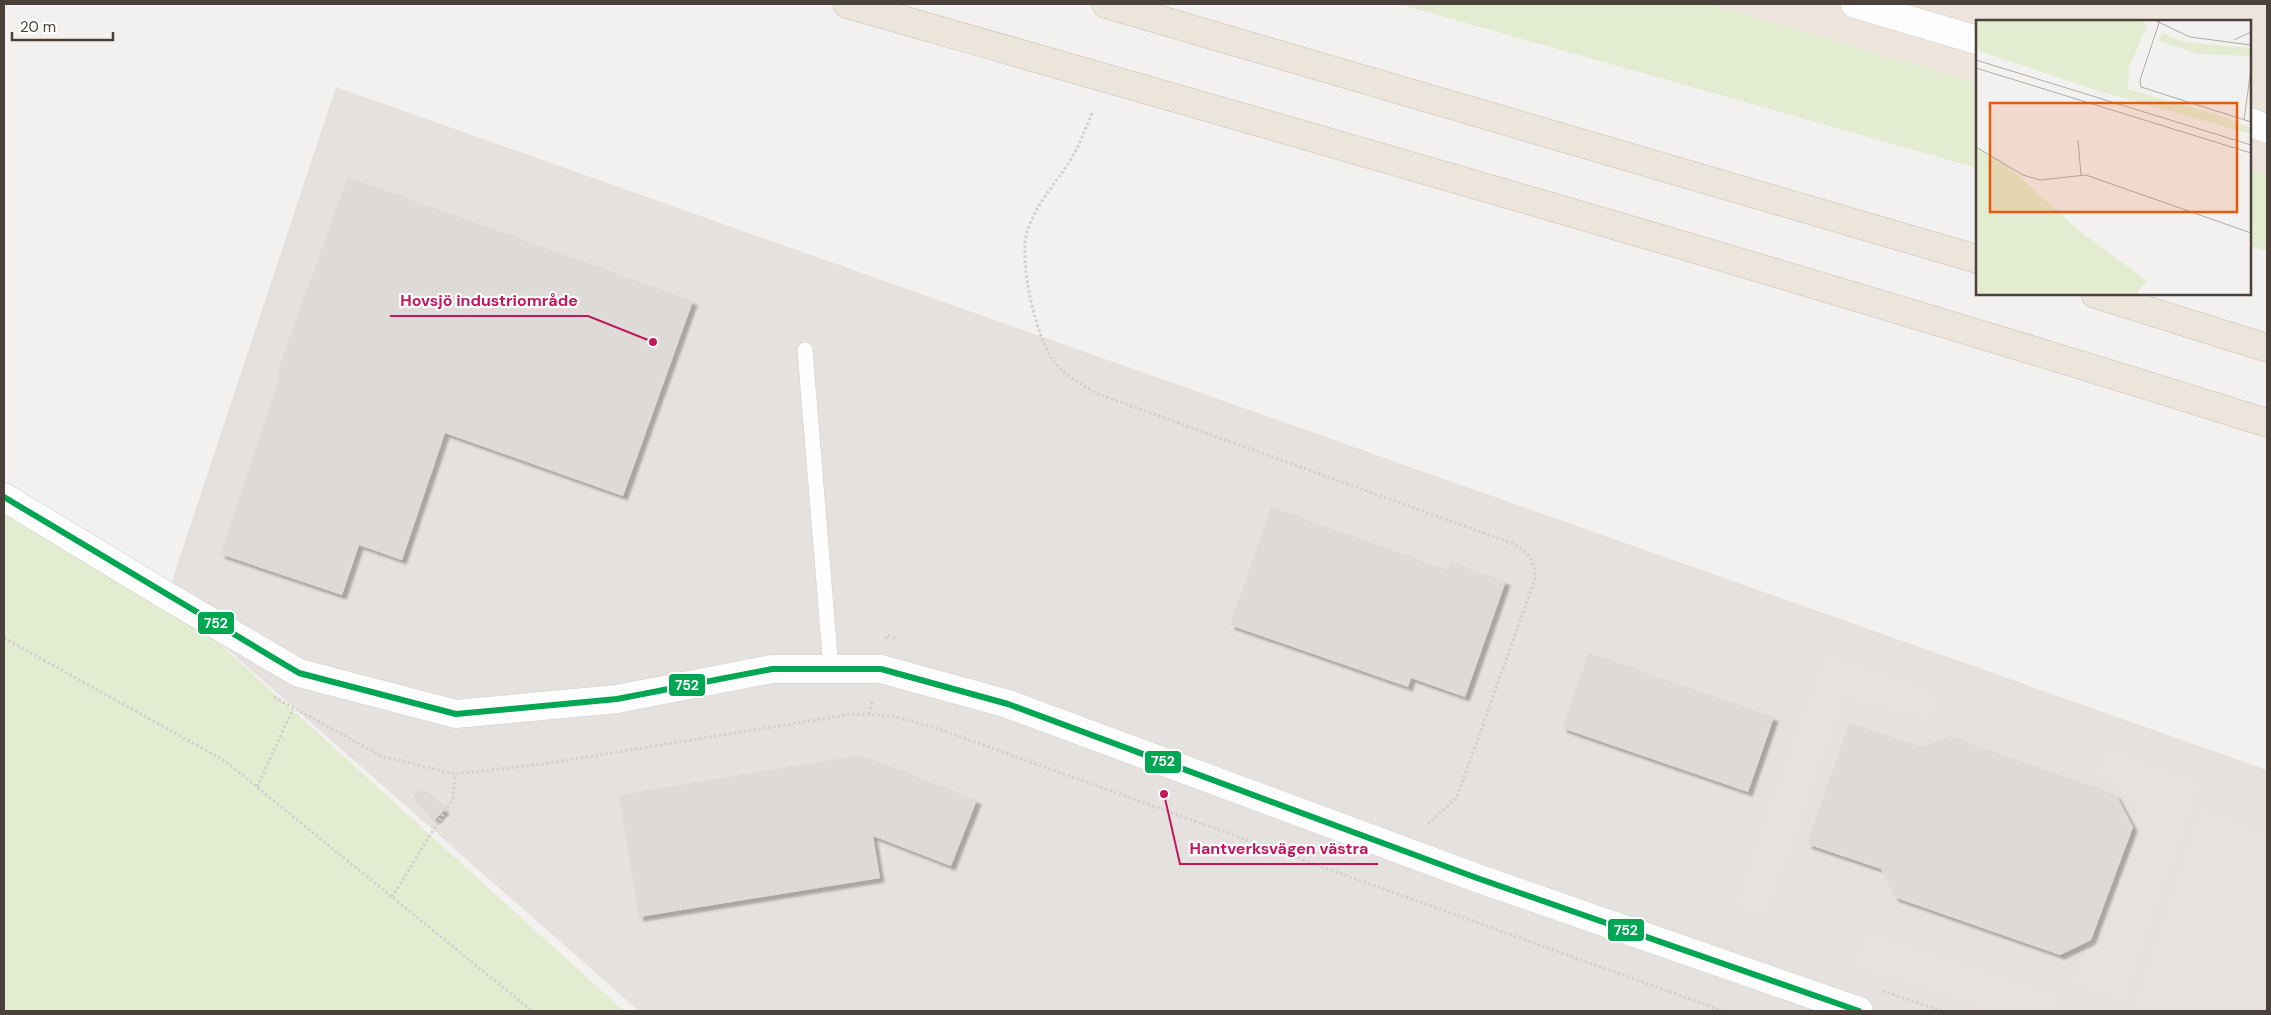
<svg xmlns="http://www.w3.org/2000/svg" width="2271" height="1015" font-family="'DM Sans',sans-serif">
  <defs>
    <filter id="shadow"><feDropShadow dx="4.5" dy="4.5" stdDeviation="1" flood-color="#0004"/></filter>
  </defs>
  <rect width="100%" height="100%" fill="#f3f1ef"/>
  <path fill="#ede5dc" d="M1711,4H2267V178L2250,171V21H1977V83Z"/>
  <path fill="#e5e1de" d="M336,87L2267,770V1011H639L167,596Z"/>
  <path fill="#e3ecd1" d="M1399,4H1711L1977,83V168Z
    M2250,171L2267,178V251L2250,246Z
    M4,497L167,596L624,1011H4Z"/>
  <path fill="#e5e2e0" d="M1827,652L1938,692L1928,721L1843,699L1765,916L1735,907Z
    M2109,748L2199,781L2123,1003L2072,985L2138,811L2124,789L2098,774Z
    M2201,808L2267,832V1011H2135Z
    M1869,930L2056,994L2052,1011H1992L1853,967Z"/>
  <path fill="#dddad7" filter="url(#shadow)" d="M348,177L693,301L623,496L445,433L402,560L359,545L342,595L220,554L281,374L277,372Z
    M1271,507L1447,570L1450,562L1506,581L1465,697L1411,678L1408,687L1230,625Z
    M1589,653L1774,717L1748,792L1562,728Z
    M1849,723L1922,747L1950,736L2116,795L2133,827L2091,940L2060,955L1894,897L1881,869L1807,844Z
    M860,755L977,800L951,866L873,836L880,878L639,917L619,795Z
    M421,788L445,809L435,820L413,796Z"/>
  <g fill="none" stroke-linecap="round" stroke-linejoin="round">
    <g stroke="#d1cfcc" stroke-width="16">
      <path id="service" d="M805,350L831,669"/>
    </g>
    <g stroke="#d1cfcc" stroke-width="29">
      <path id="minor" d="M1855,4L1977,40
        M2250,122L2267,129
        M4,497L167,596L299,673L456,714L617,699L772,669H881L1008,704L1477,878L1859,1011"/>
    </g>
    <g stroke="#c9bcac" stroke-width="29">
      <path id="motorway" d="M847,4C1322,140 1797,275 2267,423
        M1106,4L1977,259
        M2095,294L2267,348"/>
    </g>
    <path stroke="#d3d1cd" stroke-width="3" stroke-dasharray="2.5 2.5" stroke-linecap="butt" d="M1092,113C1085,130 1079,146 1070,161C1055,184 1037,203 1028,229C1017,257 1036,340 1055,363C1067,377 1082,385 1098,394L1514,544C1530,555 1534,559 1535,579L1457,797L1426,826
      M4,638L225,761L532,1011
      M886,639L887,635L898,639
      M274,697L381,756L455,774L543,764L853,714L892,716L936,728L1723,1011
      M869,714L873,699
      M257,787L293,709
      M392,897L453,798L455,774
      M1883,991L1942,1011"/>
    <use href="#service" stroke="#fdfdfd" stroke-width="15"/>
    <use href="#minor" stroke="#fdfdfd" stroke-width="28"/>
    <use href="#motorway" stroke="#ece5dc" stroke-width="28"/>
    <g stroke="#fff" stroke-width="10">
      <path id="bus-1" d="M4,497L299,673L456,714L617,699L772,669H881L1008,704L1477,878L1859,1011"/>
    </g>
    <use href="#bus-1" stroke="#00a651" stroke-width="6"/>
  </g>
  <g transform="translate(1976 20)">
    <rect width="275" height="275" fill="#f3f1ef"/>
    <path d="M0,0H165L171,6L153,48L152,69L248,97L275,108V114L126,72L0,30ZM187,13L207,22L275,28V36L223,34L182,21ZM0,127L33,147L101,209L171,261L159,275H0Z" fill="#e3ecd1"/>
    <path fill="none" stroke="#afaba7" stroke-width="1" d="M178,0L214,17L275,25M184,0L164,60L165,67L275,102M258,20L275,12M0,40L275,125M0,48L275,133M268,100L275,49M102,120L105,155M0,127L47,155L64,160L110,155L275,213"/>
    <path fill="#e8590c" fill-opacity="0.15" stroke="#e8590c" stroke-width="2.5" d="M14,83H261V192H14Z"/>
    <rect width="275" height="275" fill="none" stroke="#4a423a" stroke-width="2.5"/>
  </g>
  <path fill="none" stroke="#c2185b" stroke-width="2" d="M653 342L588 316H390M1164 794L1180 864H1378"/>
  <g fill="#c2185b" stroke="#fff" stroke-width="2">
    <circle cx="653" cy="342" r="5"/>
    <circle cx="1164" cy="794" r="5"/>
  </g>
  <g font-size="16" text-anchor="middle" font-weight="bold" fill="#c2185b" stroke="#fff" stroke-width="4.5" stroke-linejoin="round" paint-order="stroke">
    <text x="489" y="306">Hovsjö industriområde</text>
    <text x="1279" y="854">Hantverksvägen västra</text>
  </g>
  <g stroke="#fff" stroke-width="2">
    <rect x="197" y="611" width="38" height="24" rx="5" fill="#00a651"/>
    <rect x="668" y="673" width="38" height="24" rx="5" fill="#00a651"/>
    <rect x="1144" y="750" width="38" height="24" rx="5" fill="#00a651"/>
    <rect x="1607" y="918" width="38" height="24" rx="5" fill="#00a651"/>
  </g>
  <g font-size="14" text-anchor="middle" font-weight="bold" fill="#fff">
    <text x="216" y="628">752</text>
    <text x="687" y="690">752</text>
    <text x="1163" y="766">752</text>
    <text x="1626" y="935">752</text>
  </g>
  <rect width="2271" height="1015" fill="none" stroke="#4a423a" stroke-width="10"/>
  <path d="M12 32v8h101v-8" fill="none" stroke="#4a423a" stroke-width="2.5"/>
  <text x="20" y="32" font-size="15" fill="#4a423a" stroke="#ffffff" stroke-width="4" paint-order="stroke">20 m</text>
</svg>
